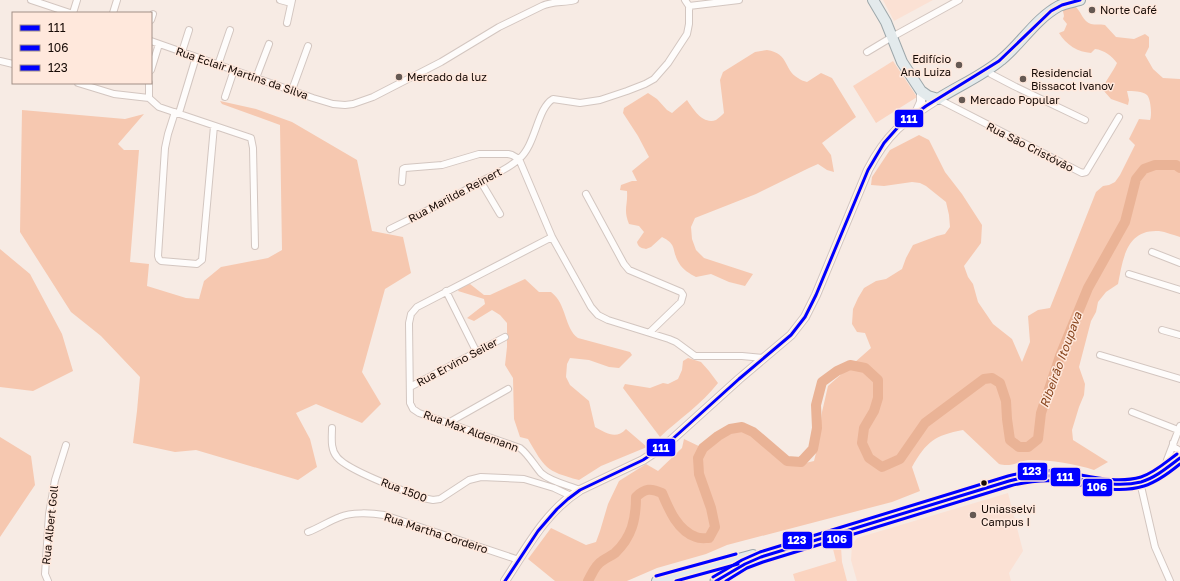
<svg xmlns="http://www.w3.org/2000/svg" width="1180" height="581" font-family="'Golos Text',sans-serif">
  <rect width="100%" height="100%" fill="#f7ebe4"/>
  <path fill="#fbe1d4" d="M883,0H933L894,21Z
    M1008,493L1023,551L1009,573L1011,581H857L851,560L852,545L857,538Z"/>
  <path fill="#fbd4c0" d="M893,61L917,97L876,123L853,86Z
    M835,544L841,547L842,562L847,581H795L793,574L836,561L832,545Z"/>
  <path fill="#f6c8b0" d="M1075,6C1081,11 1083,22 1091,24C1095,25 1100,24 1105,25L1116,37L1134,39L1145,34L1149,37V47L1145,55L1153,69L1163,78L1180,79V237C1173,235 1166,232 1159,231C1126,229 1123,259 1118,284L1106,292L1098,302L1096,312L1091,321L1079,367L1085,384L1084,395L1079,407L1072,430L1073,440L1108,462L1094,470C1076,464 1051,460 1032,460C1019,460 1012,468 999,464L963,430C935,435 926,442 912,467L920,491L892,502L727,545L706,554L657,568L627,581H555L528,559L551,528L586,545L596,542L600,531L608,504L619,481L646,464L658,471L682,448L684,439L707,450C717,433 738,424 755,437C762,442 766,450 773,455C778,459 786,463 792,466L814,461L819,441L822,412L828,386L871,348L865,333L857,332L852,324L853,309L858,298L864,288L876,281L886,279L902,269L906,258L913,245L937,236L945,234L950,227L949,215L946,202L926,186L920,183L912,182L884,186L871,185L872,177L890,150L919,135L929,140L945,172L962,194L982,225L981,243L964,266L968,277L973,284L978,302L993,324L1012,339L1022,362L1030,342L1028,316L1038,310L1050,308L1096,192L1103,186L1109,185L1115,182L1120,175L1135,145L1129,139L1139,119L1150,120C1152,116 1151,99 1147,95C1143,91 1132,91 1127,91L1129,100L1128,105L1111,99L1103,90C1104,82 1113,72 1117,63C1112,56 1104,50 1095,49L1091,53C1078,52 1066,45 1059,33L1064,31L1067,24L1063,19L1064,16L1063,11L1065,8Z
    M767,50C790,54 783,69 798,78C800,80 804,81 807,82L821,73L832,78L856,117L822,143L831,155L834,172L827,170L818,164L809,168L756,194L695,218L691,227L692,239L696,250L704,258L753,274L745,286L729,282L711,274L696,277C690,274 682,269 679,263C671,250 678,245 662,237L651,247L646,249C641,248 638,247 637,242L644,232L639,226L629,224C623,209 628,206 627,191L620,190L621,185L632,181H637L632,171L649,157L638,136L623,113L624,108L648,93L657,99L667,110L672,113L687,100C693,109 703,125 716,120C719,118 722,115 724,113L720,80L723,72L755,52Z
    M220,101L256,109L292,122L357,160L372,231L403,237L411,273L385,289L362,372L381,404L362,423L316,404L296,413L310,439L317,467L298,480L196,450L175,452L133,443L137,411L140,377L101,336L71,312L20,232L22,110L125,119L144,114L118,144L124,150H139L130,262L149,264L147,286L186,298L199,299L204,281L221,267L268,258L282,250L280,125L222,104Z
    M0,249L30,274L62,334L73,371L33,391L0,387Z
    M525,279L539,292H551C567,304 564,328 578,338L630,352L632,355L619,368L609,367L589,360L570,358L567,364L566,377L570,385L589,401L595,427C606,433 616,440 626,429L647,447L601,466L579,480C545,471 545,468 528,439L520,437L514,419L513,378L505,365L507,347V323L500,315L492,310L474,321L467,318L485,304L484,299L458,291L461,286L470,284L484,295H490Z
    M688,358L701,362L709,371L718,383C702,404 679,419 660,437L623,388L625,384L650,388L663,383L668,384L678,379L682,370L683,361Z
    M0,437L31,456L35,485L0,537Z"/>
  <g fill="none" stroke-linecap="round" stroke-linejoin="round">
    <path stroke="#eab396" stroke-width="10" d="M588,581C592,574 595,565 602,561C606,558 611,556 615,553C632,537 636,519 636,497C645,488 651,488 662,493C669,510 678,531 696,537C700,539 705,538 709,538L715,527L711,508L699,474L698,458L703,448L718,436L730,429L742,427L753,432L787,461L801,462L813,449L817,428L816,405L822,382L837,371L850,365L865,368L878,380V398L874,411L864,428L862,443L869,458L882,467L900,459L925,423L984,379L992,378L1000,383L1006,401L1007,419L1010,440L1019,447H1028L1038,439L1041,413L1060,356L1088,288L1125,222L1136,179L1144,169L1155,165H1176L1180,168"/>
    <g stroke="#d3c6c0" stroke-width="8">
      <path id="minor" d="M31,0L70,13
        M280,0L291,3
        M685,0L689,6L739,0
        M73,13L77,0
        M113,13L117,0
        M151,20L153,14
        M287,23L292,0
        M151,41L313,98L333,104L345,105L353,104L373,97L441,62L499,27L542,6C552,1 564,3 575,0
        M182,52L189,30
        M867,52L892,37L959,0
        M0,61L13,64
        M218,65L230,30
        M987,69L991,74L1014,86L1085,120
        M151,70L159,44
        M256,78L269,44
        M78,83L114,94L149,98
        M149,83V98
        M292,90L308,46
        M225,97L234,70
        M149,98L159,107L251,138L253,148L255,246
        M938,99L1082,173L1086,172L1119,117
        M175,112L168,134L165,148L158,256L159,259L161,261L197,264L202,260L214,126
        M179,113L196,57
        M519,159L552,237L591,307L598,315L608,320L669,339L676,342L695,356H742L763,358
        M402,182L403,169L405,168L442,165L479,154H508L512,155L519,159
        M481,182L500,214
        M586,194L624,264L629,270L681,292L683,295L681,302L650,332
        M390,229C421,214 450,199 480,182C493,175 508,169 519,159C536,145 537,108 553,99L580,103L600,100L627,91L645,84L654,79L668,63L687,34L689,24V6
        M552,237L417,307L411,314L409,323L410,403L413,409L419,413L520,448C529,455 534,465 541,473C551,482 568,485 580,490
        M1152,252L1180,263
        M1129,274L1180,290
        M446,291L476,351
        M1162,330L1180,335
        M1100,355L1180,379
        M410,387L505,337
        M1132,412L1178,430
        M448,423L508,389
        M332,428C332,437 330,449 337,457C348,471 404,491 423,498L433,500L440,499L469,480L481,477L524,479L554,488L571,496
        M1173,443L1174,447L1180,451
        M1165,469L1167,460L1180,426
        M1140,482L1155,547L1170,581
        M308,532C319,528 329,521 340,517C351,512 372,513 384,515L519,560
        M48,581L45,574L49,514L55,480L66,445"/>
    </g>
    <g stroke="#d3c6c0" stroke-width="10">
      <path id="tertiary" d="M916,113L921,102V91
        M505,581C527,548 545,512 580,490L643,460L667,444L739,379L791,335L805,317L816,295L868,170C886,135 904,120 938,99"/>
    </g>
    <g stroke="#9da7aa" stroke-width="12">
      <path id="primary" d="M873,0L886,22L902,62L921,91L928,96L938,99C958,86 982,76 1001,60C1021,44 1035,19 1059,6C1065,3 1073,2 1080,0
        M657,581L753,555
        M716,581L745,564L761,557L1009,481C1024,477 1040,475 1055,476C1083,479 1112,489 1141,482C1155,478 1168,467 1180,458"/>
    </g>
    <g stroke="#9da7aa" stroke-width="13">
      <path id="motorway" d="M716,581L718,579"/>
    </g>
    <use href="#minor" stroke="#fefcfb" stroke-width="6"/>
    <use href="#tertiary" stroke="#fefcfb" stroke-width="8"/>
    <use href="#primary" stroke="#e3eaec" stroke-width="10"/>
    <use href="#motorway" stroke="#cfdde2" stroke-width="11"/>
    <g stroke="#ffe8dc" stroke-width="6">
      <path id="bus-1" d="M505,581L538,531L557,509L568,499L580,490L643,460L667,444L739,379L791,335L805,317L816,295L868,170L884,143L899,126L926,106L999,61L1051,11L1062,5L1080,0
        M716,581L745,564L761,557L1009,481C1024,477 1040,475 1055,476C1083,478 1112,489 1141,482C1155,478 1168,467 1180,458"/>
    </g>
    <g stroke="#ffe8dc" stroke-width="6">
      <path id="bus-2" d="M676,581L738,564
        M726,581L747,568L763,562L1010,486C1025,482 1041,480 1056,481C1084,484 1115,495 1144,486C1157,482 1169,473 1180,464"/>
    </g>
    <g stroke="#ffe8dc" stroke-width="6">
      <path id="bus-3" d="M656,576L736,554
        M713,577L742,560L760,552L1008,476C1023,472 1040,470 1056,471C1084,474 1113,485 1141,477C1154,473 1166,462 1177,454"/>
    </g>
    <use href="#bus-1" stroke="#00f" stroke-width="3"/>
    <use href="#bus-2" stroke="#00f" stroke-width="3"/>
    <use href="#bus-3" stroke="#00f" stroke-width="3"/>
  </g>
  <g fill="#655953" stroke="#ffe8dc" stroke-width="1.5">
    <circle cx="1092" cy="10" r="4"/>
    <circle cx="959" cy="65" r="4"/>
    <circle cx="399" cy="77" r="4"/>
    <circle cx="1023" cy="79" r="4"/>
    <circle cx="962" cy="100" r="4"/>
    <circle cx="973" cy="515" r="4"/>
  </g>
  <circle fill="#160a05" stroke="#ffe8dc" stroke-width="1.5" cx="984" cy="483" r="3.5"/>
  <g text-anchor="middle" stroke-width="3" stroke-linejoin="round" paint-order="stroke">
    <g font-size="11" fill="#160a05" stroke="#ffe8dc" text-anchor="start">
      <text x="1100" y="14">Norte Café</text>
      <text x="951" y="63" text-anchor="end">Edifício<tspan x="951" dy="13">Ana Luiza</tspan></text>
      <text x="1031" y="77">Residencial<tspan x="1031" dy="13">Bissacot Ivanov</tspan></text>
      <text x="407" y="81">Mercado da luz</text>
      <text x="970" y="104">Mercado Popular</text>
      <text x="981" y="513">Uniasselvi<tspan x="981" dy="13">Campus I</tspan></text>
    </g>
    <g font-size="11" fill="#160a05" stroke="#ffe8dc">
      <text transform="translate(242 73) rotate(19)" y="4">Rua Eclair Martins da Silva</text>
      <text transform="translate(1030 147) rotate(27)" y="4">Rua São Cristóvão</text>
      <text transform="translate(455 195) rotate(-28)" y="4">Rua Marilde Reinert</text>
      <text transform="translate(457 362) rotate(-28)" y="4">Rua Ervino Seiler</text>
      <text transform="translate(471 431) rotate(20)" y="4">Rua Max Aldemann</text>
      <text transform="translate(404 490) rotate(21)" y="4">Rua 1500</text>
      <text transform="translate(50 525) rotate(-84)" y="4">Rua Albert Goll</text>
      <text transform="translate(436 533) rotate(18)" y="4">Rua Martha Cordeiro</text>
    </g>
    <g font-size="12" font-style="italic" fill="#86421a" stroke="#ffe8dc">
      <text transform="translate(1061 360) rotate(-70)" y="4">Ribeirão Itoupava</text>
    </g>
  </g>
  <g stroke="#ffe8dc" stroke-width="1.5">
    <rect x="894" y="109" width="30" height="19" rx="4" fill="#00f"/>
    <rect x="646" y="438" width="30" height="19" rx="4" fill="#00f"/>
    <rect x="1017" y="462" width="31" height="19" rx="4" fill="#00f"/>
    <rect x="1050" y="467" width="31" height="20" rx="4" fill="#00f"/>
    <rect x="1082" y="478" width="31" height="19" rx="4" fill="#00f"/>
    <rect x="822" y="530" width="31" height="19" rx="4" fill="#00f"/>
    <rect x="782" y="531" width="31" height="19" rx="4" fill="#00f"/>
  </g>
  <g font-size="11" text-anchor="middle" font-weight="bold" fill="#fff">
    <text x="909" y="123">111</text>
    <text x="661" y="452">111</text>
    <text x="1032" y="475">123</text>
    <text x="1065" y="481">111</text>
    <text x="1097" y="491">106</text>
    <text x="837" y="543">106</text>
    <text x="797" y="544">123</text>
  </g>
  <rect x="12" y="12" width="140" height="72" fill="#ffe8dc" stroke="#a28f86"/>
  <rect x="20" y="25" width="20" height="6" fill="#0000ff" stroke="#a28f86"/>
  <text x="48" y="32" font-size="12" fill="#160a05">111</text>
  <rect x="20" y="45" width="20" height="6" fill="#0000ff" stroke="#a28f86"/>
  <text x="48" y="52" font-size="12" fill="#160a05">106</text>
  <rect x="20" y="65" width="20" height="6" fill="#0000ff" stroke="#a28f86"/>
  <text x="48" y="72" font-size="12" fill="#160a05">123</text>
</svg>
